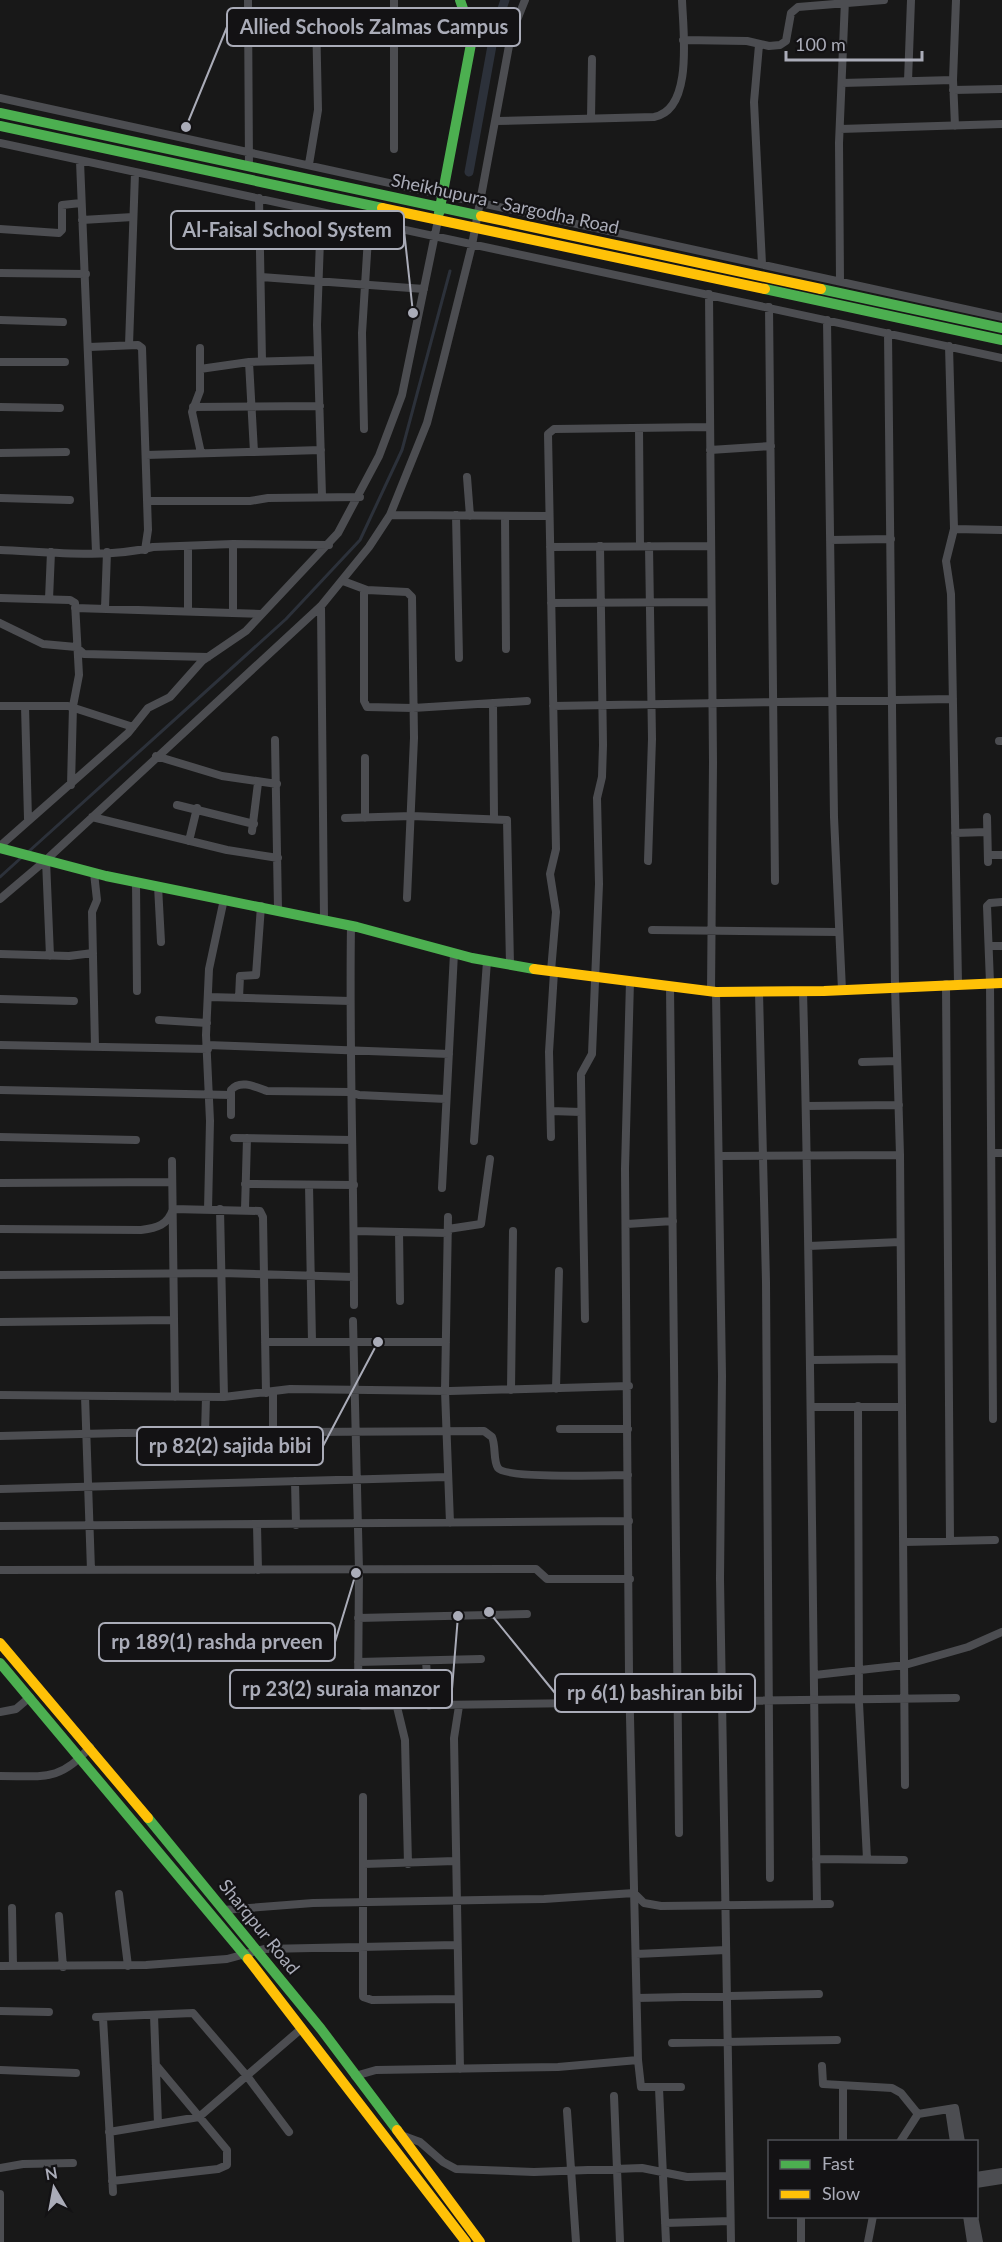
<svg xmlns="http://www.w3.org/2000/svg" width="1002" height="2242" font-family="Lato,sans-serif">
  <rect width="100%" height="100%" fill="#181818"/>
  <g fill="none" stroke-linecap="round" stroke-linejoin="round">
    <path stroke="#2c313a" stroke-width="3" d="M27,853L286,619L360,540L402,450L450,271
      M0,877L22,857"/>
    <path stroke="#2c313a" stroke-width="9" d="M469,172L495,29L505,0"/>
    <path stroke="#4c4d51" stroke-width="8" d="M248,0L249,167
      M394,0V149
      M249,19L275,28L316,21
      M683,40L747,41L769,46L780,45L786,41L791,13L798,7L884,0
      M316,42L392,38
      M759,45L754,102L762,264
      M908,81L911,0
      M842,83L953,80
      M953,90L1002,89
      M0,98L1002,317
      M591,118L592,59
      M496,121L654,117C694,110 683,30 682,0
      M955,126L953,80L956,0
      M840,129L1002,124
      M0,143L1002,358
      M80,161L96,552
      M309,164L318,110L316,16
      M259,198L262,361
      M321,212L317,325L322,496
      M82,220L133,217
      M0,229L59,233L62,230V205L81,203
      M0,273L86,274
      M261,277L424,289
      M840,281L839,143L845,0
      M709,294L713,762L711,991
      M769,307L775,881
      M0,320L63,322
      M827,320L834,817L842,990
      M888,333L895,986L900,1155L905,1785
      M129,345L135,173
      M949,346L954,529L946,561L951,594L958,983
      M89,347L138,345L142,348L148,530L145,550
      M200,348V391L192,412L201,453
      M0,362H65
      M249,362L254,452
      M200,369L249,362L318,360
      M0,407L60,408
      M193,407L320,406
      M639,428L640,546
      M364,429L362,333L369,222
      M710,450L771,446
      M0,453L66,452
      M146,455L321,450
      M467,477L470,516
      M0,498L70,500
      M147,501H250L268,498L360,497
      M390,515L549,516
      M456,515L459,658
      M505,516L506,649
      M954,529L1002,530
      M830,540L891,539
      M233,544V613
      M188,546V611
      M550,547L709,546
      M0,550C49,552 105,559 153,547L233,544L329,545
      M343,581L367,590L407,592L412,597L414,738L407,898
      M364,589V701L367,707L413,708L527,701
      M0,598L70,600L75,603L79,675L73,706L71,785
      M49,599L51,552
      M551,603L711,602
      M321,606L324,919
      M75,608L261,614
      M105,608L107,552
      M0,623L43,644L76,647L84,654L208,657
      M493,703L494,818
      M0,706H68L133,727
      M25,706L28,819
      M553,706L953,699
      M275,740L278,909
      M999,741H1002
      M156,756L222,776L277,784
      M177,805L254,824
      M92,817L227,850L278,858
      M987,817L988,862
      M345,818L412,816L507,820L510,965
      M365,818V758
      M252,831L258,783
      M955,833L987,832
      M189,841L197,808
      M0,846L128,733L148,708L170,697L202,661L246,631L338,533L379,456L402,395L438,220
      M988,855H1002
      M46,860L50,956
      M648,861L652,739L649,546
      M94,873L97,900L92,912L95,1047
      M136,882L137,991
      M158,886L161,942
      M0,899L46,860L321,606L369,547L390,515L427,423L442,365L472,245L511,35L525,0
      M351,925C349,1052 354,1179 354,1305
      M652,930L839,932
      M989,946H1002
      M0,954L69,956L93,953
      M551,971L556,912L550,874L556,849L548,434L554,429L710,427
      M630,981L625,1169L629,1674L638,2060L641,2087H681
      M946,984L950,1541
      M670,986L679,1833
      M803,991C811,1295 812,1599 817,1903
      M716,992L722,1376L720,1579L731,2242
      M759,992L766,1282L770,1878
      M208,997L350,1001
      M239,998L240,976L256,975L261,906
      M0,999L74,1001
      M159,1020L207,1023
      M0,1045L208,1049
      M207,1045L449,1054
      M862,1062L897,1061
      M0,1090L231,1095
      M806,1106L899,1105
      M551,1111L581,1112
      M231,1115V1090C240,1079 256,1087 267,1091L350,1092L359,1095L446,1099
      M0,1137L136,1140
      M551,1137L549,1052L554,972
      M234,1138L352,1140
      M474,1141L487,961
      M992,1153H1002
      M719,1156L900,1155
      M172,1161L175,1397
      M0,1183L171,1182
      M245,1184L354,1185
      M309,1185L312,1342
      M442,1188L454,953
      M220,1209L224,1397
      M245,1209L247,1138
      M208,1210L210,1121L206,1035L209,969L224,899
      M448,1217L445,1391L450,1523
      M627,1224L673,1221
      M0,1229L141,1230C157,1228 168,1225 173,1209L260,1211L263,1217L266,1393
      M448,1229L481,1224L490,1159
      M354,1231L448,1233
      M399,1232L400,1301
      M809,1246L900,1242
      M0,1275L222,1273L354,1277
      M585,1319L581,1081V1074L592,1054L599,884L597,798L602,777L603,745L600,546
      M353,1321L359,1570L358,1696L362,1706L956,1698
      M0,1322L173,1320
      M265,1342H446
      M811,1360L901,1359
      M556,1389L559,1271
      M511,1390L513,1231
      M273,1391V1462
      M0,1395L224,1397L290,1389L450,1391L629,1386
      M85,1396L91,1570
      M858,1406L859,1703L867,1859
      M811,1407H902
      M993,1419L990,983L987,906L990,903L1002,902
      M560,1429H628
      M205,1433L206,1397
      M0,1436L121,1433L484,1431L492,1437C496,1446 493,1461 498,1468C506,1479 609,1475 628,1475
      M295,1481L296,1525
      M0,1489L447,1477
      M257,1525L258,1570
      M0,1526L629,1521
      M904,1542L995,1540
      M0,1570L536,1569L547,1579H630
      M358,1618L527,1614
      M426,1661L429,1706
      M358,1662L481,1659
      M815,1675L905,1665L968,1647L1002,1632
      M459,1706L454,1738L460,2069
      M397,1707L405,1740L408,1864
      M0,1712L16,1709L30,1697
      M0,1776C43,1776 60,1782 90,1747
      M363,1797V1997L372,2000L456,1999
      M816,1859L904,1860
      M364,1864L455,1861
      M119,1894L128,1966
      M12,1908L13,1966
      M223,1910L313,1903L544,1899L634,1893L644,1903L661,1906L830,1904
      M59,1916L63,1967
      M636,1954L726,1950
      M0,1966L146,1965L227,1959L264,1949L456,1945
      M637,1998L819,1994
      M0,2011L49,2012
      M154,2015L158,2124
      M96,2017L193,2013L247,2076L289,2132
      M103,2018L113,2192
      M672,2043L837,2040
      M822,2066L823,2084L892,2088L901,2093L918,2114
      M0,2070L76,2073
      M355,2076L376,2070L558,2067L638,2060
      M843,2086V2142
      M659,2088L666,2242
      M614,2096L620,2242
      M949,2109L954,2142
      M567,2111L576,2242
      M109,2132L199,2117L301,2029
      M401,2135L420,2142L443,2162L456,2169L534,2172L642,2168L687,2177L729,2176
      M900,2142L918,2114L955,2108L961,2142
      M0,2168L23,2164L73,2163
      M976,2176L1002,2172
      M112,2181L218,2169L227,2165V2150L156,2065
      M976,2184L1002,2180
      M0,2194V2242
      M967,2216L971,2242
      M974,2216L979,2242
      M665,2223L730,2221
      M801,2242V2216
      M868,2242L873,2216"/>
    <path stroke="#4caf50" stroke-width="10" d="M0,113L481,216
      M0,126L382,208
      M439,213L471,44L468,23L460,0
      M765,289L1002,340
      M821,289L1002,328
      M0,848L106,876L357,927L472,958L534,969
      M0,1663L248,1959
      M148,1818L321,2029L397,2130"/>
    <path stroke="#ffc107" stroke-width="10" d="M382,208L765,289
      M481,216L821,289
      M534,969L716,992L824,991L1002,983
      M0,1643L148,1818
      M248,1959L466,2242
      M397,2130L480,2242"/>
  </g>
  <g text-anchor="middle" stroke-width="4.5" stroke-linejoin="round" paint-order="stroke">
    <g font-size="18" fill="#aaacb8" stroke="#131214">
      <text transform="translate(505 204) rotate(12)" y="6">Sheikhupura - Sargodha Road</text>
      <text transform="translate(259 1927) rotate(51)" y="6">Sharqpur Road</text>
    </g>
  </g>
  <path fill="none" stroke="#aaacb8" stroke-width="2" d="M186 127L227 27M413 313L404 230M378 1342L323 1446M356 1573L335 1642M458 1616L452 1689M489 1612L555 1693"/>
  <g fill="#aaacb8" stroke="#131214" stroke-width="2">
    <circle cx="186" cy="127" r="6"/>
    <circle cx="413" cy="313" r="6"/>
    <circle cx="378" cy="1342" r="6"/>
    <circle cx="356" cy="1573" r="6"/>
    <circle cx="458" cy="1616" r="6"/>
    <circle cx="489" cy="1612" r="6"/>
  </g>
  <g fill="#131214" stroke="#aaacb8" stroke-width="2">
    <rect x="227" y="8" width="293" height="38" rx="6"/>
    <rect x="171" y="211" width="233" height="38" rx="6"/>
    <rect x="137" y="1427" width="186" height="38" rx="6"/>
    <rect x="99" y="1623" width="236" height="38" rx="6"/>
    <rect x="230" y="1670" width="222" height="38" rx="6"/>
    <rect x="555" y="1674" width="200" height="38" rx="6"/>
  </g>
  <g font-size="20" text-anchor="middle" font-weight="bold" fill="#aaacb8">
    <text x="374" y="34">Allied Schools Zalmas Campus</text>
    <text x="287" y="237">Al-Faisal School System</text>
    <text x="230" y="1453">rp 82(2) sajida bibi</text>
    <text x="217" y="1649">rp 189(1) rashda prveen</text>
    <text x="341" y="1696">rp 23(2) suraia manzor</text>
    <text x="655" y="1700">rp 6(1) bashiran bibi</text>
  </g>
  <rect x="768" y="2140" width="210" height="78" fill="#131214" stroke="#4f5056" stroke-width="1.5"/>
  <rect x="780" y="2160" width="30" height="9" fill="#4caf50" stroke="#4f5056" stroke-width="1.5"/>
  <text x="822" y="2170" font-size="18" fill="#aaacb8">Fast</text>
  <rect x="780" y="2190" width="30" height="9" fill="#ffc107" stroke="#4f5056" stroke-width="1.5"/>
  <text x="822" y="2200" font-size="18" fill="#aaacb8">Slow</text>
  <g transform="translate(54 2188) rotate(350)" stroke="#131214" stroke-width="4.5" paint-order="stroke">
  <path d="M0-4.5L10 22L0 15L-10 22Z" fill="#aaacb8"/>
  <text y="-9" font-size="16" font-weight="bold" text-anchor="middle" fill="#aaacb8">N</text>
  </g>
  <path d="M786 51v9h136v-9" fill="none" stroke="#aaacb8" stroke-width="3"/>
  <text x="795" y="51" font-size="18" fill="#aaacb8" stroke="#131214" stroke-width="4.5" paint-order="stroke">100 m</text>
</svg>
